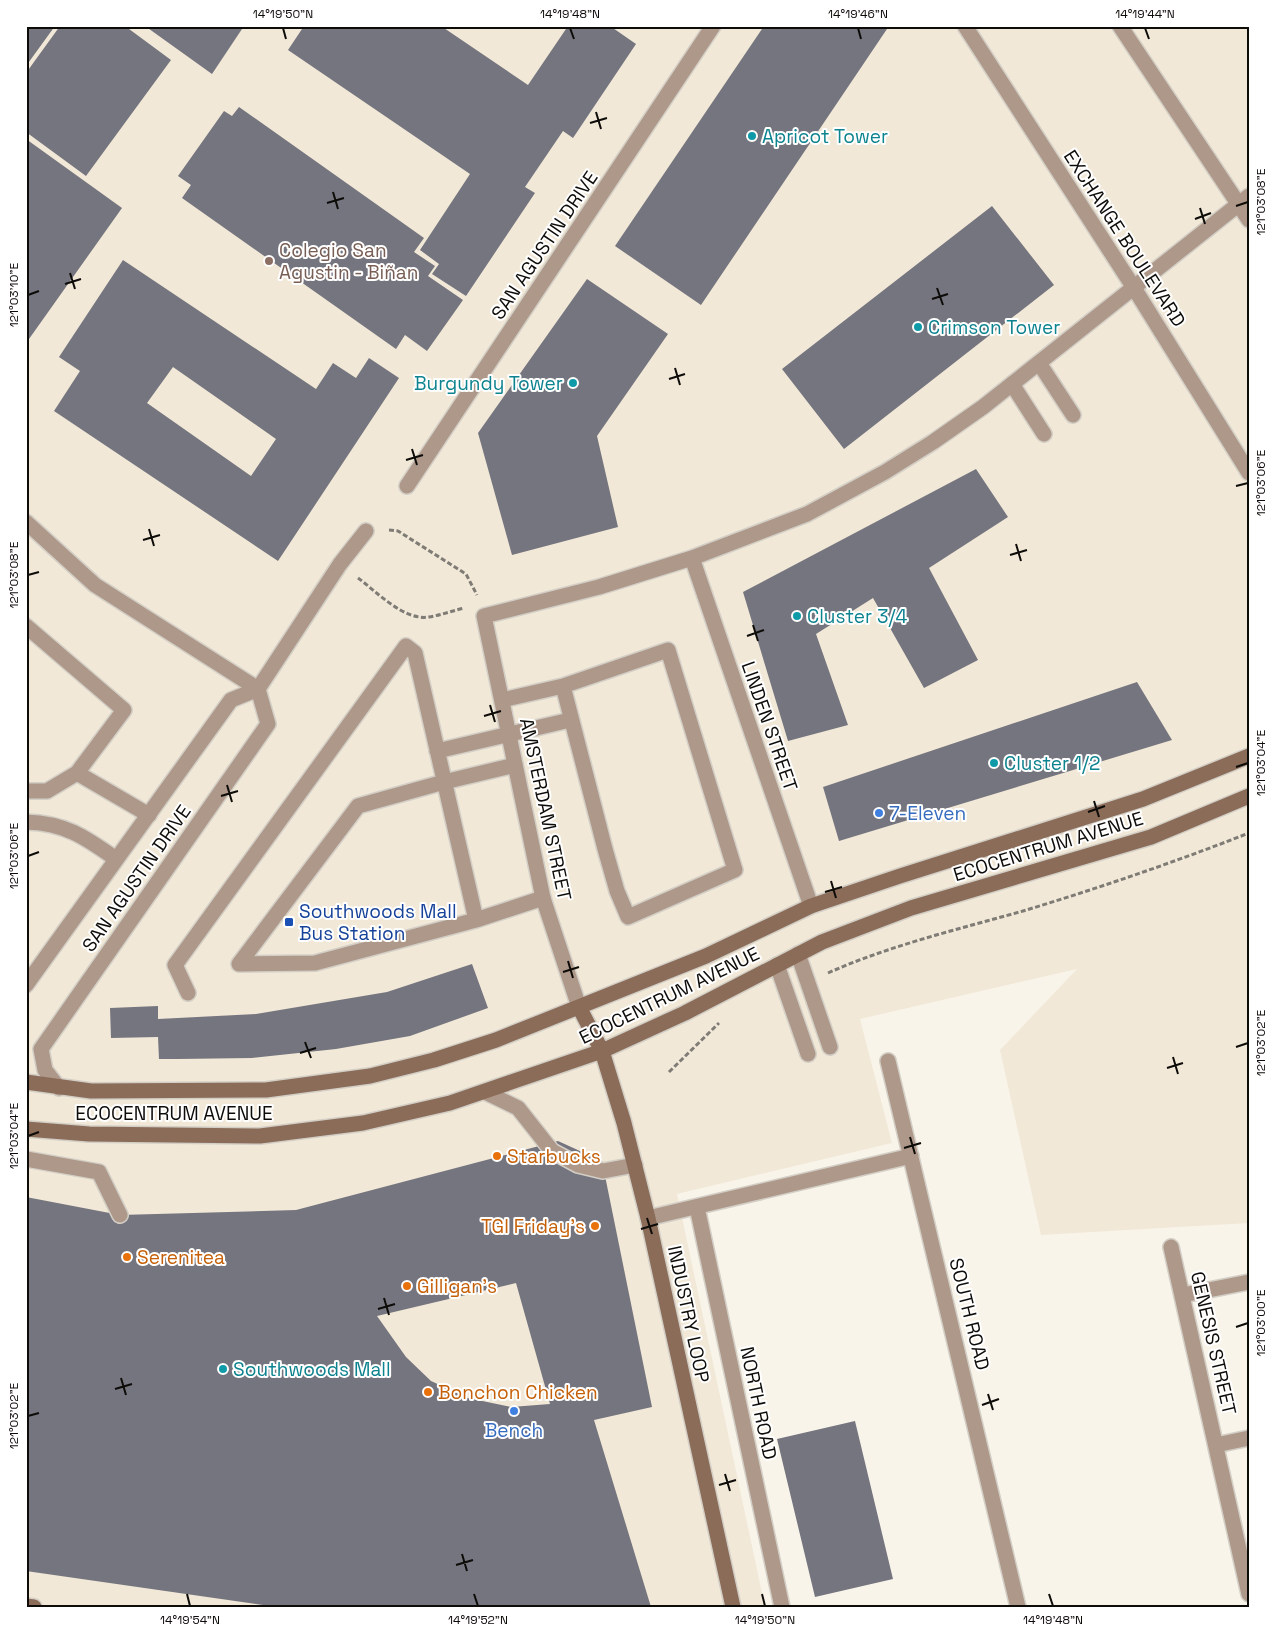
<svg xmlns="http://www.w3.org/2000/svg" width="1275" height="1633" font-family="'Space Grotesk',sans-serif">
  <rect width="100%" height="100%" fill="#f9f4ea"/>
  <path fill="#f1e8d7" d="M26,26H1249V1223L1041,1235L1000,1050L1077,969L860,1019L892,1143L677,1194L765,1607H26Z"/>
  <path fill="#75757f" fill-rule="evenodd" d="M26,26H55L26,66Z
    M60,26H125L171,60L86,176L26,132V73Z
    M145,26H244L212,74Z
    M304,26H441L528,85L568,26H610L636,44L573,138L563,131L525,187L535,193L466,296L432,274L439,264L420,250L470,174L288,50Z
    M764,26H889L701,305L615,246Z
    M239,107L424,238L414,252L435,266L428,276L463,300L427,351L405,335L396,349L182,198L191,185L178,176L224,111L232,116Z
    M26,139L122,208L29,339L26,337Z
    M992,206L1054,285L844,449L782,369Z
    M123,260L316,389L333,363L356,378L369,358L399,378L278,561L54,411L80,371L59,357ZM173,367L276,439L251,476L147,403Z
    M587,279L668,334L597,436L618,527L512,555L478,433Z
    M976,469L1008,517L929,568L978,660L924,688L873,598L816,634L848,725L788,741L743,592Z
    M1137,682L1172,740L839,841L823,787Z
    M472,964L488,1008L410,1036L336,1049L252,1058L178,1059H159L158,1037L111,1038L110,1008L158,1006V1019L256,1014L387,992Z
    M558,1141L602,1161L652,1407L594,1420L651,1607H277L26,1571V1197L120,1215L296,1210ZM516,1283L550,1404L511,1407L468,1398L431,1381L406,1357L377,1316Z
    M855,1421L893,1579L815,1597L777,1439Z"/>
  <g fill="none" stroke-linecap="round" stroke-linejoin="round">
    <g stroke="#d3cfc6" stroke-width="18">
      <path id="lane" d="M1039,363L1073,415
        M1012,384L1044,434
        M26,626L124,710L77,773L47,791H26
        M668,650L735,870L628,917L617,891L605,849L563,686Z
        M502,700L563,686
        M437,751L570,720
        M515,765L444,782L358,806L239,964L315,963L476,920L543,898
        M77,773L149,815
        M26,822C65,823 85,837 116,859
        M798,954L830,1047
        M777,965L808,1054
        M188,993L175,965L406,646L415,653L476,920
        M485,1092L518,1108L552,1151L578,1165L603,1171L635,1165
        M26,1159L99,1172L120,1215
        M1183,1295L1249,1282"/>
    </g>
    <g stroke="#d3cfc6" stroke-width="18">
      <path id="street" d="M965,26L1134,288L1249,473
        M1120,26L1249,220
        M407,486L713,26
        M26,522L95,585L258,689
        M692,558L811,906
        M26,985L231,700L258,689L340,564L366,531
        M579,1007L543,898L484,616L599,587L692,558L807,514L885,472L933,442L983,407L1249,196
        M888,1061L1018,1607
        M59,1088L45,1070L41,1049L268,724L258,689
        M697,1207L782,1607
        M648,1218L911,1156
        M1171,1247L1249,1594
        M1216,1445L1249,1438"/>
    </g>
    <g stroke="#d3cfc6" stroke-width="18">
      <path id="secondary" d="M579,1007L602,1051L624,1123L648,1218L733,1607
        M26,1082L91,1091L266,1090L370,1076L434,1060L496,1040L706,956L811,906L900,876L1143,799L1249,756
        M26,1129L89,1134L260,1136L363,1123L450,1103L602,1051L685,1013L822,942L911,908L1151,837L1249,796
        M26,1606L34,1607"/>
    </g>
    <path stroke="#7f7b75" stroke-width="3" stroke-dasharray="5 2.5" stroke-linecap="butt" d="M389,530L398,531L466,574L477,595
      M358,578C377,592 404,621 429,617C441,615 452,611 464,608
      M828,973C888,946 959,929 1023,911C1099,888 1175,862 1249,833
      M669,1072L719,1023"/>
    <use href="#lane" stroke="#ae988a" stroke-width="15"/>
    <use href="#street" stroke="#ae988a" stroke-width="15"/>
    <use href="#secondary" stroke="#8b6c58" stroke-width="15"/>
  </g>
  <path fill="none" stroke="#0e0c09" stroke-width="2" d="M283,28L286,39M570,28L574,39M858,28L861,39M1145,28L1149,39M596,112L601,129M590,123L607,118M333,192L338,209M327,203L344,198M1236,206L1248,202M1200,208L1205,224M1195,219L1211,213M70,273L75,289M65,284L81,279M937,288L943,305M28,295L39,291M932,299L948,294M675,368L680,385M669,379L685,374M412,449L417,465M406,460L423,455M1236,486L1248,483M149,529L154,546M143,540L160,535M1016,544L1021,561M1010,555L1027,550M28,575L39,572M753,625L758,641M747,636L764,630M490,705L495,722M484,716L501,711M1236,767L1248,763M227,785L232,802M221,796L238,791M1094,801L1099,817M1088,812L1105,806M28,856L39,852M831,881L836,898M825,892L842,887M568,961L573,978M563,972L579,967M305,1042L311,1058M1236,1047L1248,1043M300,1053L316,1048M1173,1057L1178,1074M1167,1068L1183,1063M28,1136L39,1132M910,1137L915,1154M904,1148L921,1143M647,1218L652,1234M641,1229L658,1224M384,1298L389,1315M378,1309L395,1304M1236,1327L1248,1323M121,1378L126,1395M115,1389L132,1384M988,1394L993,1410M982,1405L999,1399M28,1416L39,1413M725,1474L730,1491M719,1485L736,1480M462,1554L467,1571M456,1565L473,1560M187,1594L190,1606M474,1594L478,1606M762,1594L765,1606M1049,1594L1053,1606"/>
  <g fill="#0f9aa8" stroke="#fff" stroke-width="2">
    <circle cx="752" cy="136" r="5"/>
    <circle cx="918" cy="327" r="5"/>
    <circle cx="573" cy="383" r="5"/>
    <circle cx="797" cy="616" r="5"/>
    <circle cx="994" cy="763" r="5"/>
    <circle cx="223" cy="1369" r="5"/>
  </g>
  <circle fill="#8d6e63" stroke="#fff" stroke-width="2" cx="269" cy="261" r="5"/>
  <g fill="#3f7fe0" stroke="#fff" stroke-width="2">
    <circle cx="879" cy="813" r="5"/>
    <circle cx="514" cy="1411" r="5"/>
  </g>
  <rect fill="#1a4fb4" stroke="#fff" stroke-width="2" x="284" y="917" width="10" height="10" rx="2.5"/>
  <g fill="#e8710a" stroke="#fff" stroke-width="2">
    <circle cx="497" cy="1156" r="5"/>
    <circle cx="595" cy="1226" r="5"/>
    <circle cx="127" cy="1257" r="5"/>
    <circle cx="407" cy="1286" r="5"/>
    <circle cx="428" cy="1392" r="5"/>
  </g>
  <g text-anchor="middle" stroke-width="4" stroke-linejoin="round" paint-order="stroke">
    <g font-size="19" fill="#0d838f" stroke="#fff" text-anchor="start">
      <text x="762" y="143">Apricot Tower</text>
      <text x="928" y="334">Crimson Tower</text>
      <text x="563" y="390" text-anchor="end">Burgundy Tower</text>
      <text x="807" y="623">Cluster 3/4</text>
      <text x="1004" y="770">Cluster 1/2</text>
      <text x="233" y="1376">Southwoods Mall</text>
    </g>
    <g font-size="19" fill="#0e0c09" stroke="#fff">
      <text transform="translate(1125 238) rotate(57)" y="7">EXCHANGE BOULEVARD</text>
      <text transform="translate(544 245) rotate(-56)" y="7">SAN AGUSTIN DRIVE</text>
      <text transform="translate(770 726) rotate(71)" y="7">LINDEN STREET</text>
      <text transform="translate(546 809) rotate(78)" y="7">AMSTERDAM STREET</text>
      <text transform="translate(1048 846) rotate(-17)" y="7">ECOCENTRUM AVENUE</text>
      <text transform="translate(136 878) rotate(-55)" y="7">SAN AGUSTIN DRIVE</text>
      <text transform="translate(669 995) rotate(-26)" y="7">ECOCENTRUM AVENUE</text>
      <text x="174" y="1120">ECOCENTRUM AVENUE</text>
      <text transform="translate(689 1314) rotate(78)" y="7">INDUSTRY LOOP</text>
      <text transform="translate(970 1314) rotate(76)" y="7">SOUTH ROAD</text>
      <text transform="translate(1214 1343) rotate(77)" y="7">GENESIS STREET</text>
      <text transform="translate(759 1403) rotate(78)" y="7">NORTH ROAD</text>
    </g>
    <g font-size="19" fill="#785e54" stroke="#fff" text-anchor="start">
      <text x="279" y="257">Colegio San<tspan x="279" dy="22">Agustin - Biñan</tspan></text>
    </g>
    <g font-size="19" fill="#366cbe" stroke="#fff" text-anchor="start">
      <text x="889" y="820">7-Eleven</text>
      <text x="514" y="1437" text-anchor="middle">Bench</text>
    </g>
    <g font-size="19" fill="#164399" stroke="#fff" text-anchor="start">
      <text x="299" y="918">Southwoods Mall<tspan x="299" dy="22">Bus Station</tspan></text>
    </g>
    <g font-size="19" fill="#c56008" stroke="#fff" text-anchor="start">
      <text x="507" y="1163">Starbucks</text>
      <text x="585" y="1233" text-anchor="end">TGI Friday's</text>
      <text x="137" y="1264">Serenitea</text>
      <text x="417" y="1293">Gilligan's</text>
      <text x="438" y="1399">Bonchon Chicken</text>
    </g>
  </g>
  <rect width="1275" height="1633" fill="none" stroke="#ffffff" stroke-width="55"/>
  <rect x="28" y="28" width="1220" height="1578" fill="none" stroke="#0e0c09" stroke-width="2"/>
  <g font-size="12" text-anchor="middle" fill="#0e0c09">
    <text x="283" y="18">14°19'50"N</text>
    <text x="570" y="18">14°19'48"N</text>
    <text x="858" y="18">14°19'46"N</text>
    <text x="1145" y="18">14°19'44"N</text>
    <text transform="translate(1261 202) rotate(-90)" y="4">121°03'08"E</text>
    <text transform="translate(14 295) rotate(-90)" y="4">121°03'10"E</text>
    <text transform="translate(1261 483) rotate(-90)" y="4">121°03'06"E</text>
    <text transform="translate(14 575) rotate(-90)" y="4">121°03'08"E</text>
    <text transform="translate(1261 763) rotate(-90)" y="4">121°03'04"E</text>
    <text transform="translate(14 856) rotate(-90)" y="4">121°03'06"E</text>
    <text transform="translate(1261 1043) rotate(-90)" y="4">121°03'02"E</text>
    <text transform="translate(14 1136) rotate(-90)" y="4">121°03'04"E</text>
    <text transform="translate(1261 1323) rotate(-90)" y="4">121°03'00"E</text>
    <text transform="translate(14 1416) rotate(-90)" y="4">121°03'02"E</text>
    <text x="190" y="1624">14°19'54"N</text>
    <text x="478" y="1624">14°19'52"N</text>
    <text x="765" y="1624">14°19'50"N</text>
    <text x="1053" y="1624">14°19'48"N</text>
  </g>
</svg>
